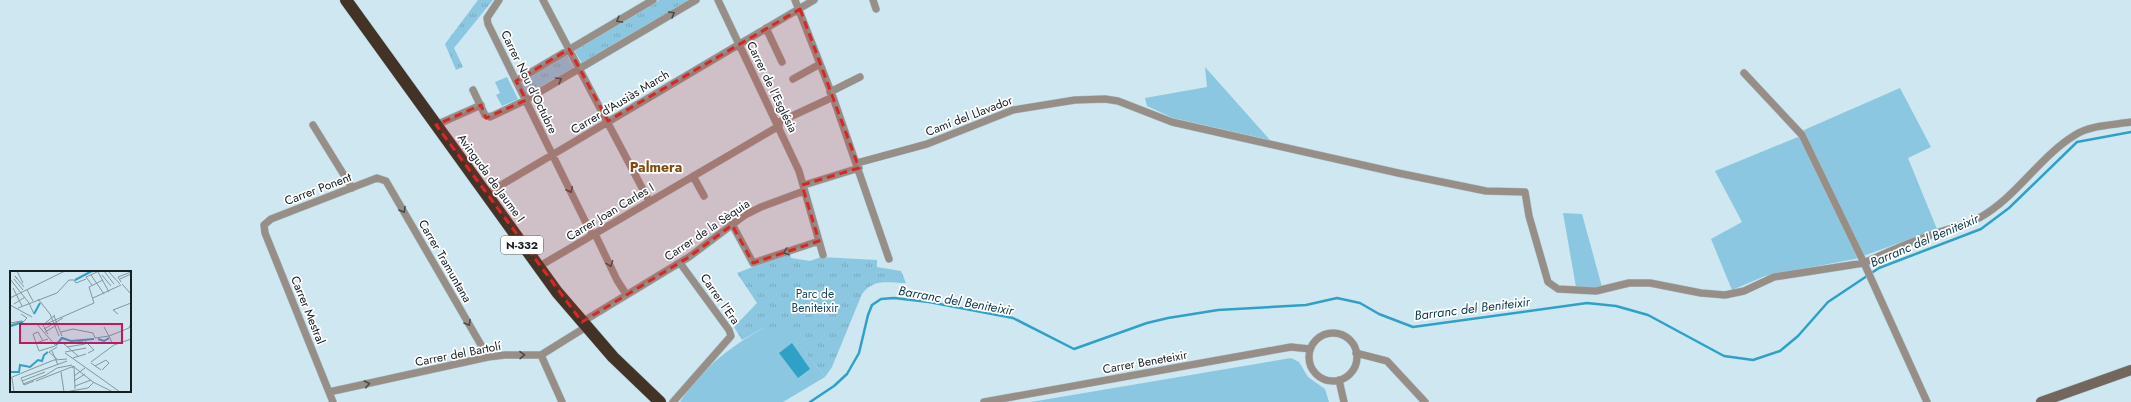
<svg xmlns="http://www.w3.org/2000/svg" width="2131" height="402" font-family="Jost,sans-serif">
  <defs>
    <pattern id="park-tufts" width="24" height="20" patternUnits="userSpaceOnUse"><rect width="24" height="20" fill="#8bc7e0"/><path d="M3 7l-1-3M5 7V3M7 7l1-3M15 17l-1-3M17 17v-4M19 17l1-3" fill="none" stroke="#77aac0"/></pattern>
  </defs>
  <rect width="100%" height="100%" fill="#cee7f1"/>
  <path fill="#8bc7e0" d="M1205,67L1270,140L1173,118L1147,106L1145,98L1207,87Z
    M507,77L518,99L502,106L496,95L500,93L495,82Z
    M1900,88L1931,147L1908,158L1937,229L1855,259L1765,276L1732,290L1711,239L1742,222L1715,171L1798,137L1804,130Z
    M1563,213L1582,214L1602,287H1576Z
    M765,327H785L787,329L825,377L783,402H680C703,367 729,348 765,327Z
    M1291,358L1299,362L1308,377L1325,389L1329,402H1031Z"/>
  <path fill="url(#park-tufts)" d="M478,0H493L454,48L463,67L456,70L445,44Z
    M659,0H689L582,63L574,50Z
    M567,55L574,68L526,95L520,82Z
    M790,253L791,258L810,261L821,257L877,260V267L901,271L906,283C887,283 874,278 862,294L832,367L825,377L785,327H765L742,340L734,327L757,303L737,273Z"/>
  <path fill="#2fa1c7" d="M792,343L810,369L798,378L779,353Z"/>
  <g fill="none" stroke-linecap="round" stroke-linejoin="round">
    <path stroke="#2fa1c7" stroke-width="2.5" d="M810,402L834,386L847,374L859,353L868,315L872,305L881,299L894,298L929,302L1013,318L1074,349L1147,323L1168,318L1218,310L1306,305L1337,298L1360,303L1379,314L1413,327L1587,303L1616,306L1648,315L1724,356L1753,360L1780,351L1798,336L1828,302L1879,268L1981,229L2009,208L2077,142L2131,132"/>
    <g stroke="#adc3cc" stroke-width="8">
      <path id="street" d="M499,0L487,18L488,24L592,235
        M543,0L649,201
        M718,0L799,171L823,255
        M795,0L833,97L889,259
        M873,0L876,9
        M766,28L782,62
        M793,79L820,64
        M516,81L653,0
        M473,90L485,115L490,117L526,100L696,0
        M830,92L860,77
        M777,123L833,97
        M313,125L352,188
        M436,125L481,105
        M857,163L927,144L1013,110L1075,100L1105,99L1118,101L1172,122L1398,173L1486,191L1525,192L1529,216L1548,282L1558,289L1596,291L1629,283H1650L1701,293L1725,295L1744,291L1774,277L1864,263L1802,135L1744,73
        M693,176L704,196
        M804,185L859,168
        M486,194L814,0
        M732,224L753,263L819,241
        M595,234L617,280L626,294
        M538,267L779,126
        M582,322L689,257L745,215L761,207L804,191
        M1309 357a24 24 0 1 1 48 0a24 24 0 1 1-48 0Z
        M1356,353L1387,361L1425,402
        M541,355L562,402
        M1339,380L1344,402
        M329,392L488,357L505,355H541L586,327
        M333,402L265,233L264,225L271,219L377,178L386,181L488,357
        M673,402L731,336L729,330L680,263
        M984,402L1291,347L1310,349
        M1927,402L1864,263C1887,252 1910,242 1934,234C1949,228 1965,226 1979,218C2017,197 2039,157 2075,135C2090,125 2114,125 2131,122"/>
    </g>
    <g stroke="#adc3cc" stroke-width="11">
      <path id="secondary" d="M2041,402L2131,370"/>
    </g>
    <g stroke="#adc3cc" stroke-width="13">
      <path id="highway" d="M346,0L557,292L613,357L660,402"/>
    </g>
    <use href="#street" stroke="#968e87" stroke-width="7"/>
    <use href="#secondary" stroke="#72665d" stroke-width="10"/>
    <use href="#highway" stroke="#423326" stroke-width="12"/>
  </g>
  <defs><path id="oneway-chevron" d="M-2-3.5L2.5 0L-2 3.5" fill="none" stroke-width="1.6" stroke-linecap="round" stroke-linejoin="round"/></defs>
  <g stroke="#494b4a">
    <use href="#oneway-chevron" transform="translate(672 14) rotate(-30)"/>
    <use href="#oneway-chevron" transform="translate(619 20) rotate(150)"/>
    <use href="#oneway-chevron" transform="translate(559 80) rotate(-30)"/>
    <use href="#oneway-chevron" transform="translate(570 190) rotate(64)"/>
    <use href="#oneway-chevron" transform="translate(403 210) rotate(60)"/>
    <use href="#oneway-chevron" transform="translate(786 252) rotate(161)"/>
    <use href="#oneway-chevron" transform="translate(610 264) rotate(69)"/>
    <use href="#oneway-chevron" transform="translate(468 323) rotate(60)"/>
    <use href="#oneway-chevron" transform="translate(522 355) rotate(-1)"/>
    <use href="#oneway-chevron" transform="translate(367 384) rotate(-12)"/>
  </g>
  <path fill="#d62828" fill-opacity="0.2" stroke="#d62828" stroke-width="3" stroke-dasharray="8 5" stroke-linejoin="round" d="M800,9L859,168L802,185L819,241L753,263L732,225L689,257L582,322L436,125L481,105L486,118L526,100L516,81L569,49L608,121Z"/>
  <g text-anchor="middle" stroke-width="3.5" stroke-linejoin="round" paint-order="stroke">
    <rect fill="#fff" stroke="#5b6264" stroke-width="1" x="501" y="236" width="42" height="18" rx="3"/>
    <g font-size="11" font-weight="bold" fill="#151e22">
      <text x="522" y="249">N-332</text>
    </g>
    <g font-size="12" fill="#151e22" stroke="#fff">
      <text transform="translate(529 82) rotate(64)" y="4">Carrer Nou d'Octubre</text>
      <text transform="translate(772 87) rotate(64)" y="4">Carrer de l'Església</text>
      <text transform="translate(620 102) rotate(-31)" y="4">Carrer d'Ausiàs March</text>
      <text transform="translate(969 116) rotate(-21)" y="4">Camí del Llavador</text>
      <text transform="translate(491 178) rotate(54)" y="4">Avinguda de Jaume I</text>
      <text transform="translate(318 189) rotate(-21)" y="4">Carrer Ponent</text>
      <text transform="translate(610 212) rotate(-31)" y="4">Carrer Joan Carles I</text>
      <text transform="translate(707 230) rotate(-34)" y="4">Carrer de la Sèquia</text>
      <text transform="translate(445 261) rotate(60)" y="4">Carrer Tramuntana</text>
      <text transform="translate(720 299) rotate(55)" y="4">Carrer l'Era</text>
      <text transform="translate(308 310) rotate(68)" y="4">Carrer Mestral</text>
      <text transform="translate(458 354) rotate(-11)" y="4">Carrer del Bartolí</text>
      <text transform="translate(1145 362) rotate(-10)" y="4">Carrer Beneteixir</text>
    </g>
    <g font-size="12" fill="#1b495a" stroke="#fff">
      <text x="815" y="298">Parc de<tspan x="815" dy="14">Beniteixir</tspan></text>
    </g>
    <g font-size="13" font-style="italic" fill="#0a3b4b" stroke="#fff">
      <text transform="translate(1924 240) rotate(-23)" y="5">Barranc del Beniteixir</text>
      <text transform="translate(956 300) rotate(10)" y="5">Barranc del Beniteixir</text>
      <text transform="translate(1472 308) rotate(-7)" y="5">Barranc del Beniteixir</text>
    </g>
    <g font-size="14" font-weight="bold" fill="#7e490b" stroke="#fff">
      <text x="656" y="172">Palmera</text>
    </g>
  </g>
  <g transform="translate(10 271)">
    <rect width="121" height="121" fill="#cee7f1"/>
    <path fill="none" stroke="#2fa1c7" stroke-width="2" d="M65,9L82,0M24,43L30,32M1,55L13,51M88,68L94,70L99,67M46,74L52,67L61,70L84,68M0,101H9L10,94L20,96L28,89L32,90L34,84L38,81"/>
    <path fill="none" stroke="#84979e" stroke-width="1" d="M7,0L13,12M94,0L104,13M98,0L110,13M88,1L99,21M81,4L94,23M92,4L101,15M0,8L19,32M4,8L13,19M7,8L5,5L14,16M110,8L121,3M111,11L108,6L121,1M112,13L121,23M82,14L76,6L87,1M3,17L12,35M17,19L23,30M0,27L55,0M83,27L111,14M28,28L40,43L49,65M19,32L24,43M4,33L15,26M0,34L22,46M8,37L47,22L59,9H64L66,12L76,8M11,43L17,47L13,51M108,43L103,39L121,32M44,45L52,65M0,52L12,50M26,52L46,75M36,53L84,32L79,16L93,9M0,54L12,50M34,58L53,47M35,61L50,52M51,61L63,58L83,62L85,67L99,65L94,56M38,63L33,54L45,44M33,70L28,61L23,63L29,80L45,75M75,70L84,79L78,82M26,72L38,68M102,72L99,65L119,57L121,52M47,76L39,81L47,88M57,76L75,73M42,80L48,94M55,81L76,77M55,82L89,106M68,85L54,73L73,70M63,87L76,83M81,91L104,74L121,68M81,92L91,99M85,95L96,89L99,92L92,99M64,96L83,111L103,121M62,97L64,95L65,118M19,99L44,89L57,88M51,101L54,121M36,104L47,97L62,94M64,105L75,97M89,106L110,121M0,107L19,99M2,107L4,121M12,110L35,101M24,110L14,114L11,107L57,90M26,110L64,95M64,110L75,103M13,113L36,104M65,115L81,109M6,121H24M55,121L78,117L84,111"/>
    <path fill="#c2185b" fill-opacity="0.15" stroke="#c2185b" stroke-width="2" d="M10,53H112V72H10Z"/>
    <rect width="121" height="121" fill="none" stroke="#151e22" stroke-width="2"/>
  </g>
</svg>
